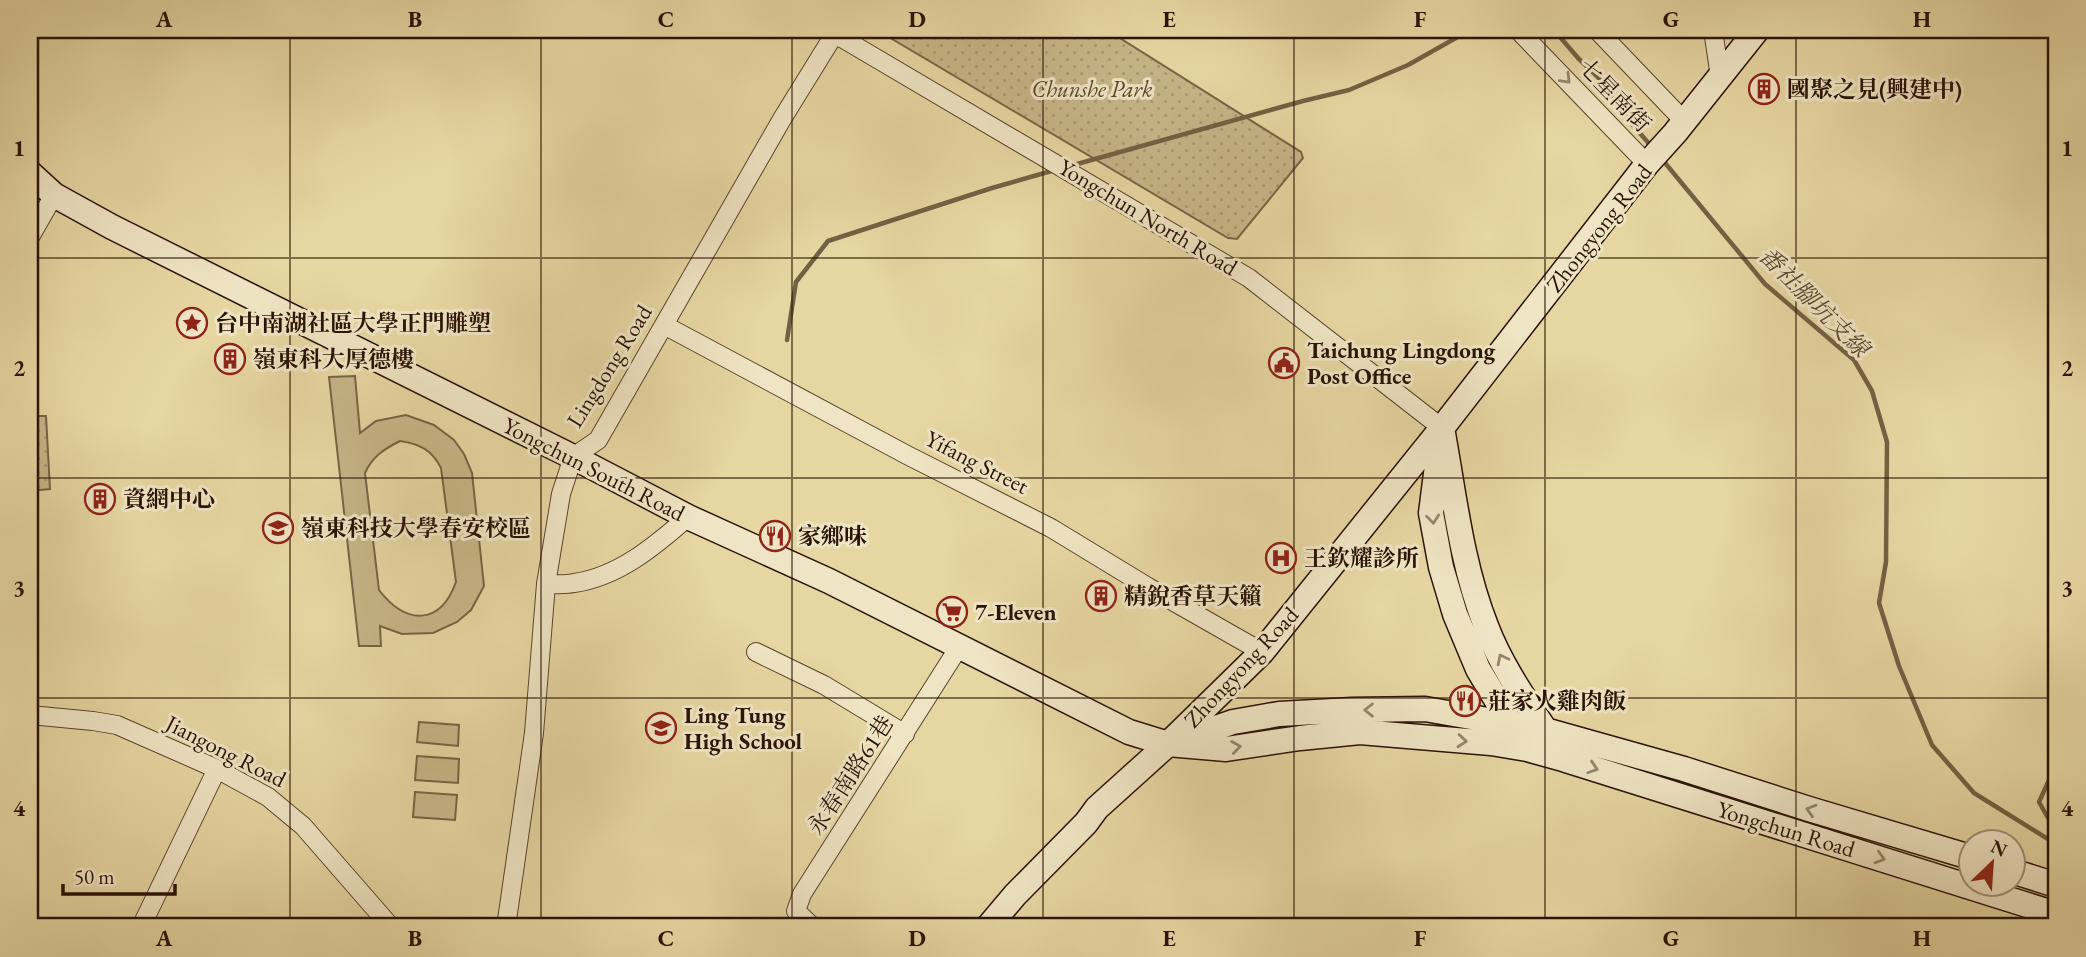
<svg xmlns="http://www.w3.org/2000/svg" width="2086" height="957" font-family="'EB Garamond','Noto Serif TC',serif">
  <defs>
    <pattern id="park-dots" width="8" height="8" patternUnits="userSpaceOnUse" patternTransform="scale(1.75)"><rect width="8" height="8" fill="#c6b587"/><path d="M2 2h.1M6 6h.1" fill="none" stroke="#aa9b73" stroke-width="1.8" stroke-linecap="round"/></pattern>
  </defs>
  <rect width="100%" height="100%" fill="#e6d6a2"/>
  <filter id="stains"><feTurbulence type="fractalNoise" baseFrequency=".00286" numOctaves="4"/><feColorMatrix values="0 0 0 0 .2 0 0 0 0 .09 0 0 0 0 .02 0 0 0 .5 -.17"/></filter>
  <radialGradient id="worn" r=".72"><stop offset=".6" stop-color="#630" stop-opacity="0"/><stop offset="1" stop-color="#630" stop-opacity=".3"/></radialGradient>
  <path fill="url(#park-dots)" stroke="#786445" stroke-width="2" d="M877,30H1107L1301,152L1303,158L1237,239L1228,238Z
    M30,416H46L50,489L30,491Z"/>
  <path fill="#c6b587" stroke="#786445" stroke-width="2" fill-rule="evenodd" d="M355,376L360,433L376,421L406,415L434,425L454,440L464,454L472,473L484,586L471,610L457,622L433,633L402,634L380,626L381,646H359L329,377ZM400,441C420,444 432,450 441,468L456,582C440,626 406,625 379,590L365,473C372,457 384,449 400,441Z
    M419,722L459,725L458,746L417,742Z
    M417,756L459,759L458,783L415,780Z
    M415,792L457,795L455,820L413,817Z"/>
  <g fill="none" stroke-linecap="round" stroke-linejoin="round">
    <path stroke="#746042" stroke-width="4.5" d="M1554,30L1578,58L1598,77L1616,100L1623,105L1632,124L1651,146
      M1661,158L1765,284L1854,360L1872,391L1887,442L1886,562L1879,603L1899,666L1932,745L1974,793L2056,844
      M1070,166L1303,101L1349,90L1408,65L1470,30
      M787,340L796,282L828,241L992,188L1055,170
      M2056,765L2039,802L2056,832"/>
    <g stroke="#59442b" stroke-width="20">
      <path id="street" d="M1518,30L1647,164
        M1597,30L1684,121
        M1713,30L1720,77
        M835,34L1249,278L1442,428
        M30,237L54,195
        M664,325L907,455L1051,528L1148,587L1262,652
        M546,584C555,584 565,585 574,583C618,577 655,546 688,517
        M756,652L824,685L905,734
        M30,715L93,721L117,725L217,769L268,797L303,826L391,927
        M141,927L217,769
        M506,927L534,733L546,584L561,494L573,457L598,440L782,119L837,30
        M813,927L796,911L802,894L959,647"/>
    </g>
    <g stroke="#2a1303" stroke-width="27">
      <path id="secondary" d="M30,173L54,195L112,227L573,457L688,517L829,581L1129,732L1168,744L1226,749L1300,738L1360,732L1491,743L1527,749L1563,759L2056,914
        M1442,428C1454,493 1461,563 1486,626C1501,666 1526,701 1550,737
        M1439,450L1431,513L1441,567L1455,614L1478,669L1515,731
        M1178,741L1233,722L1279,714L1352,710L1425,709L1545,730L1684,769L1809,809L1970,857
        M2012,871L2056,885
        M988,927L1015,895L1086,823L1097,808L1168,744L1262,652L1442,428L1647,164L1675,133L1757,30"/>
    </g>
    <use href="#street" stroke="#efe4c3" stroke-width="18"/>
    <use href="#secondary" stroke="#efe4c3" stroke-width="24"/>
  </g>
  <defs><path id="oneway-chevron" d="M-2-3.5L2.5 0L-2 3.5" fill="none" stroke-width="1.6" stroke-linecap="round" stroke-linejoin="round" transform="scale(1.75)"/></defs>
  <g stroke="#96866d">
    <use href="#oneway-chevron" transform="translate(1566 79) rotate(46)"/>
    <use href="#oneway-chevron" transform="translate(1433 519) rotate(84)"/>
    <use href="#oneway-chevron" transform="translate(1502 659) rotate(-117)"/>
    <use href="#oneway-chevron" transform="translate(1369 710) rotate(180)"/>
    <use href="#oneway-chevron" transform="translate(1462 741) rotate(5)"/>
    <use href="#oneway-chevron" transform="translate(1236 747) rotate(-8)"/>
    <use href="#oneway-chevron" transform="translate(1593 768) rotate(18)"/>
    <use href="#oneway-chevron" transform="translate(1811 810) rotate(-163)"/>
    <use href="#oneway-chevron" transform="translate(1880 858) rotate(17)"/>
  </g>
  <path fill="none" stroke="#2a1303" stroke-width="2" stroke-opacity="0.55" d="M290,30V927M541,30V927M792,30V927M1043,30V927M1294,30V927M1545,30V927M1796,30V927M30,258H2056M30,478H2056M30,698H2056"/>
  <defs>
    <g id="building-ring" transform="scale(1.575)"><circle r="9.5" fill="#efe4c3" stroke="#8f2418" stroke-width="1.5"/><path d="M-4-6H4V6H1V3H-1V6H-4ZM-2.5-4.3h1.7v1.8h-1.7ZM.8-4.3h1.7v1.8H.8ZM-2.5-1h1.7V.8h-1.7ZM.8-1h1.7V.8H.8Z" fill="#8f2418"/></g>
    <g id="sight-ring" transform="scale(1.575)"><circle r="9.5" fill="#efe4c3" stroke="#8f2418" stroke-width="1.5"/><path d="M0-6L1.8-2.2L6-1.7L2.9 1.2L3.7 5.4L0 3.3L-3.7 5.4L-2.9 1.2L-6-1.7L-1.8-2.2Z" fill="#8f2418"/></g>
    <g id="civic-ring" transform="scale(1.575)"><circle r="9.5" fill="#efe4c3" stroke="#8f2418" stroke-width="1.5"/><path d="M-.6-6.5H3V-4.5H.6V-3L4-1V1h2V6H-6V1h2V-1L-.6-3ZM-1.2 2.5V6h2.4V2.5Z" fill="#8f2418"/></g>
    <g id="university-ring" transform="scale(1.575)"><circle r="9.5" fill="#efe4c3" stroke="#8f2418" stroke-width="1.5"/><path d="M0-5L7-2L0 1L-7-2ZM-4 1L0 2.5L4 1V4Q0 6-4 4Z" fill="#8f2418"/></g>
    <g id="restaurant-ring" transform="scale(1.575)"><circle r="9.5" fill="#efe4c3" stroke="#8f2418" stroke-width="1.5"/><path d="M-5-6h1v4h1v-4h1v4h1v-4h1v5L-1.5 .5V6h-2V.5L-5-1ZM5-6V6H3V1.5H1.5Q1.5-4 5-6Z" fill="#8f2418"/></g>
    <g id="hospital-ring" transform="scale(1.575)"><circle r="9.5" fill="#efe4c3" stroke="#8f2418" stroke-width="1.5"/><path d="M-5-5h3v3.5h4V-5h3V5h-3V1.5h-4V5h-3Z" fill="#8f2418"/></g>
    <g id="supermarket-ring" transform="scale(1.575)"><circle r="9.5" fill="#efe4c3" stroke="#8f2418" stroke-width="1.5"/><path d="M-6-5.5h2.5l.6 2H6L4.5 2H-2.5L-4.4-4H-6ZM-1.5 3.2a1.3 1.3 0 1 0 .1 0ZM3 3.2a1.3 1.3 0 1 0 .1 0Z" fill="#8f2418"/></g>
    <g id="school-ring" transform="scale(1.575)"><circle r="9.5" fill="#efe4c3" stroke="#8f2418" stroke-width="1.5"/><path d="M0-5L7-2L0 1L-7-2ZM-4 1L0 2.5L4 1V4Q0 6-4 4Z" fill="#8f2418"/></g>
  </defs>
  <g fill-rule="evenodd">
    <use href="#building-ring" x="1764" y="89"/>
    <use href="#sight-ring" x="192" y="323"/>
    <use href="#building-ring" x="230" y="359"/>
    <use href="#civic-ring" x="1284" y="363"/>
    <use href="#building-ring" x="100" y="499"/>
    <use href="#university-ring" x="278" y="528"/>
    <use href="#restaurant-ring" x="775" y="536"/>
    <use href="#hospital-ring" x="1281" y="558"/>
    <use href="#building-ring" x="1101" y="596"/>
    <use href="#supermarket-ring" x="952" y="612"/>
    <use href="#restaurant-ring" x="1465" y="701"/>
    <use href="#school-ring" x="661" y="728"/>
  </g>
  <g text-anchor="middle" stroke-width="6" stroke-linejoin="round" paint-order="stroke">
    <g font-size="23" font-style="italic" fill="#59442b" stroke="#efe4c3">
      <text x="1092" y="97">Chunshe Park</text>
    </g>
    <g font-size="23" font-weight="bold" fill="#2a1303" stroke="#efe4c3" text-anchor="start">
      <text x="1787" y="97">國聚之見(興建中)</text>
      <text x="215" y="331">台中南湖社區大學正門雕塑</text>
      <text x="1307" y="358">Taichung Lingdong<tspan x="1307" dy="26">Post Office</tspan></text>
      <text x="253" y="367">嶺東科大厚德樓</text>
      <text x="123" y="507">資網中心</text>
      <text x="301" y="536">嶺東科技大學春安校區</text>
      <text x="798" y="544">家鄉味</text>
      <text x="1304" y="566">王欽耀診所</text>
      <text x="1124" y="604">精銳香草天籟</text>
      <text x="975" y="620">7-Eleven</text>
      <text x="1488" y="709">莊家火雞肉飯</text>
      <text x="684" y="723">Ling Tung<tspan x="684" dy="26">High School</tspan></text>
    </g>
    <g font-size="23" fill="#2a1303" stroke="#efe4c3">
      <text transform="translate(1615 95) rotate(46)" y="8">七星南街</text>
      <text transform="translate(1148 217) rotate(31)" y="8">Yongchun North Road</text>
      <text transform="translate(1599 228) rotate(-52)" y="8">Zhongyong Road</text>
      <text transform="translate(609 366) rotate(-58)" y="8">Lingdong Road</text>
      <text transform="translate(977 462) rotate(27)" y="8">Yifang Street</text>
      <text transform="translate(594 469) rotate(27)" y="8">Yongchun South Road</text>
      <text transform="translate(1241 667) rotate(-47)" y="8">Zhongyong Road</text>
      <text transform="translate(226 751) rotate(27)" y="8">Jiangong Road</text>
      <text transform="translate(850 775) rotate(-57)" y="8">永春南路61巷</text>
      <text transform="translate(1786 829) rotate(17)" y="8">Yongchun Road</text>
    </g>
    <g font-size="24" font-style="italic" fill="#5c472d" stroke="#efe4c3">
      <text transform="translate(1814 302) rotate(45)" y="8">番社腳坑支線</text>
    </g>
  </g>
  <rect width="2086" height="957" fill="none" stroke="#e6d6a2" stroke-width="77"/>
  <g transform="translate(1992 863) rotate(25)"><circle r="33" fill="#efe4c3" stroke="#a09076" stroke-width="2"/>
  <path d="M0-5L12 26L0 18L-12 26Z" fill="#8f2418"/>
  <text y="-10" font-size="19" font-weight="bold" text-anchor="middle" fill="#2a1303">N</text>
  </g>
  <path d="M63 884v10h112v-10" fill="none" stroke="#2a1303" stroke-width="3.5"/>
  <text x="74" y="884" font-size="21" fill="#2a1303" stroke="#efe4c3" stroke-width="5" paint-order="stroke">50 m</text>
  <rect x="38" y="38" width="2010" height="880" fill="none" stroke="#2a1303" stroke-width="2.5"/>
  <g font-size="23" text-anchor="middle" font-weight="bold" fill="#2a1303">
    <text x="164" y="27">A</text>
    <text x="415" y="27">B</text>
    <text x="666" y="27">C</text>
    <text x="917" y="27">D</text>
    <text x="1169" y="27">E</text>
    <text x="1420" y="27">F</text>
    <text x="1671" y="27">G</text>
    <text x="1922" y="27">H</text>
    <text x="19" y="156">1</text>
    <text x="2067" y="156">1</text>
    <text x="19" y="376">2</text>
    <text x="2067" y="376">2</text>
    <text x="19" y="596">3</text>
    <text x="2067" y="596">3</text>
    <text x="19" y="816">4</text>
    <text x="2067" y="816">4</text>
    <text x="164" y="946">A</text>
    <text x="415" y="946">B</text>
    <text x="666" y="946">C</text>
    <text x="917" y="946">D</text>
    <text x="1169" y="946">E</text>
    <text x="1420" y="946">F</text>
    <text x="1671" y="946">G</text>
    <text x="1922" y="946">H</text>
  </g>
  <rect width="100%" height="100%" filter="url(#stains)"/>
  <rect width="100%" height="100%" fill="url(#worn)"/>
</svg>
